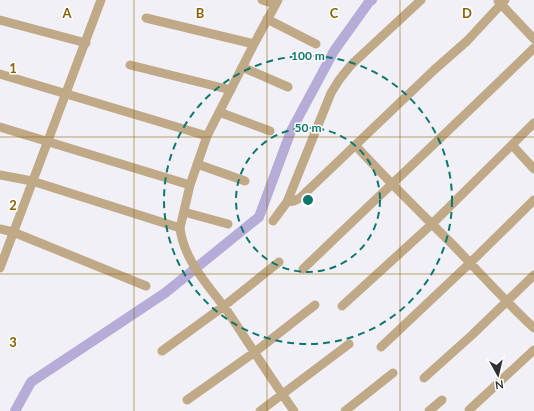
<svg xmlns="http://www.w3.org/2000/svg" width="534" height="411" font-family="Lato,sans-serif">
  <rect width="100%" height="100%" fill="#f1f0f6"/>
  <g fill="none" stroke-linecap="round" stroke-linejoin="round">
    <path stroke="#b5acd8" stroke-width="10" d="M15,411L31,382L165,293L259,217L291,131L334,51L369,2L372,0"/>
    <path stroke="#c0a986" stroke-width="9" d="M262,0L275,4
      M498,1L534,39
      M146,18L254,44
      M267,19L316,44
      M0,20L86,43
      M130,65L231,90
      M242,67L288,87
      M0,74L207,136
      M219,112L270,131
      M0,127L190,185
      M355,145C387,180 420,212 453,245C480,273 506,302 534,328
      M512,145L534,169
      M197,164L245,181
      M0,175L32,181L180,228C184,262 211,288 230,315C251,347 272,380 294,411
      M287,202L294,201L300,198L434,70L467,41L505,0
      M184,212L228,224
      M273,221L287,202L331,93L339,80L351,65L421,0
      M180,228L190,185L207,136L254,44L278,0
      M0,229L13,232L146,286
      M0,268L101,0
      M303,269C380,195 458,122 534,48
      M342,306L432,224L534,123
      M381,347L470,263L534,200
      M162,351L224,306L279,262
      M424,378L472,335L534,275
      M187,400L255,352L315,305
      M469,410L534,350
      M260,411L349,344
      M345,411L393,373
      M429,411L442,400"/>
  </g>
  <path fill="none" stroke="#8c6105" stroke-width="1" stroke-opacity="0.55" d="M134,0V411M267,0V411M400,0V411M0,137H534M0,274H534"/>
  <g fill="none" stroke="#0f766e" stroke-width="2" stroke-dasharray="7 5">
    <circle cx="308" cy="200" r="72"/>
    <circle cx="308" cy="200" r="144"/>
  </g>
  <g font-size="13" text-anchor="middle" font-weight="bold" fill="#8c6105" stroke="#fff" stroke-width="3" stroke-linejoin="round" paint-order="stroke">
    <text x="67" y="18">A</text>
    <text x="200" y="18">B</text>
    <text x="334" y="18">C</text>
    <text x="467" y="18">D</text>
    <text x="13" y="73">1</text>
    <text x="13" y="210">2</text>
    <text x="13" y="347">3</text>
  </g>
  <circle cx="308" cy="200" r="6" fill="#0f766e" stroke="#fff" stroke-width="2"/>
  <g font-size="12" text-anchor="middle" font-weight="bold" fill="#0f766e" stroke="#fff" stroke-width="3" stroke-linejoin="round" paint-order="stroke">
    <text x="308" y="60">100 m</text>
    <text x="308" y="132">50 m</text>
  </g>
  <g transform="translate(498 375) rotate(172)" stroke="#ffffff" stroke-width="3" paint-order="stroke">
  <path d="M0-3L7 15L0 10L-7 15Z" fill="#313133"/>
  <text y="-6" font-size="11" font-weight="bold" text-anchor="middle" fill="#313133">N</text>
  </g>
</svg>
